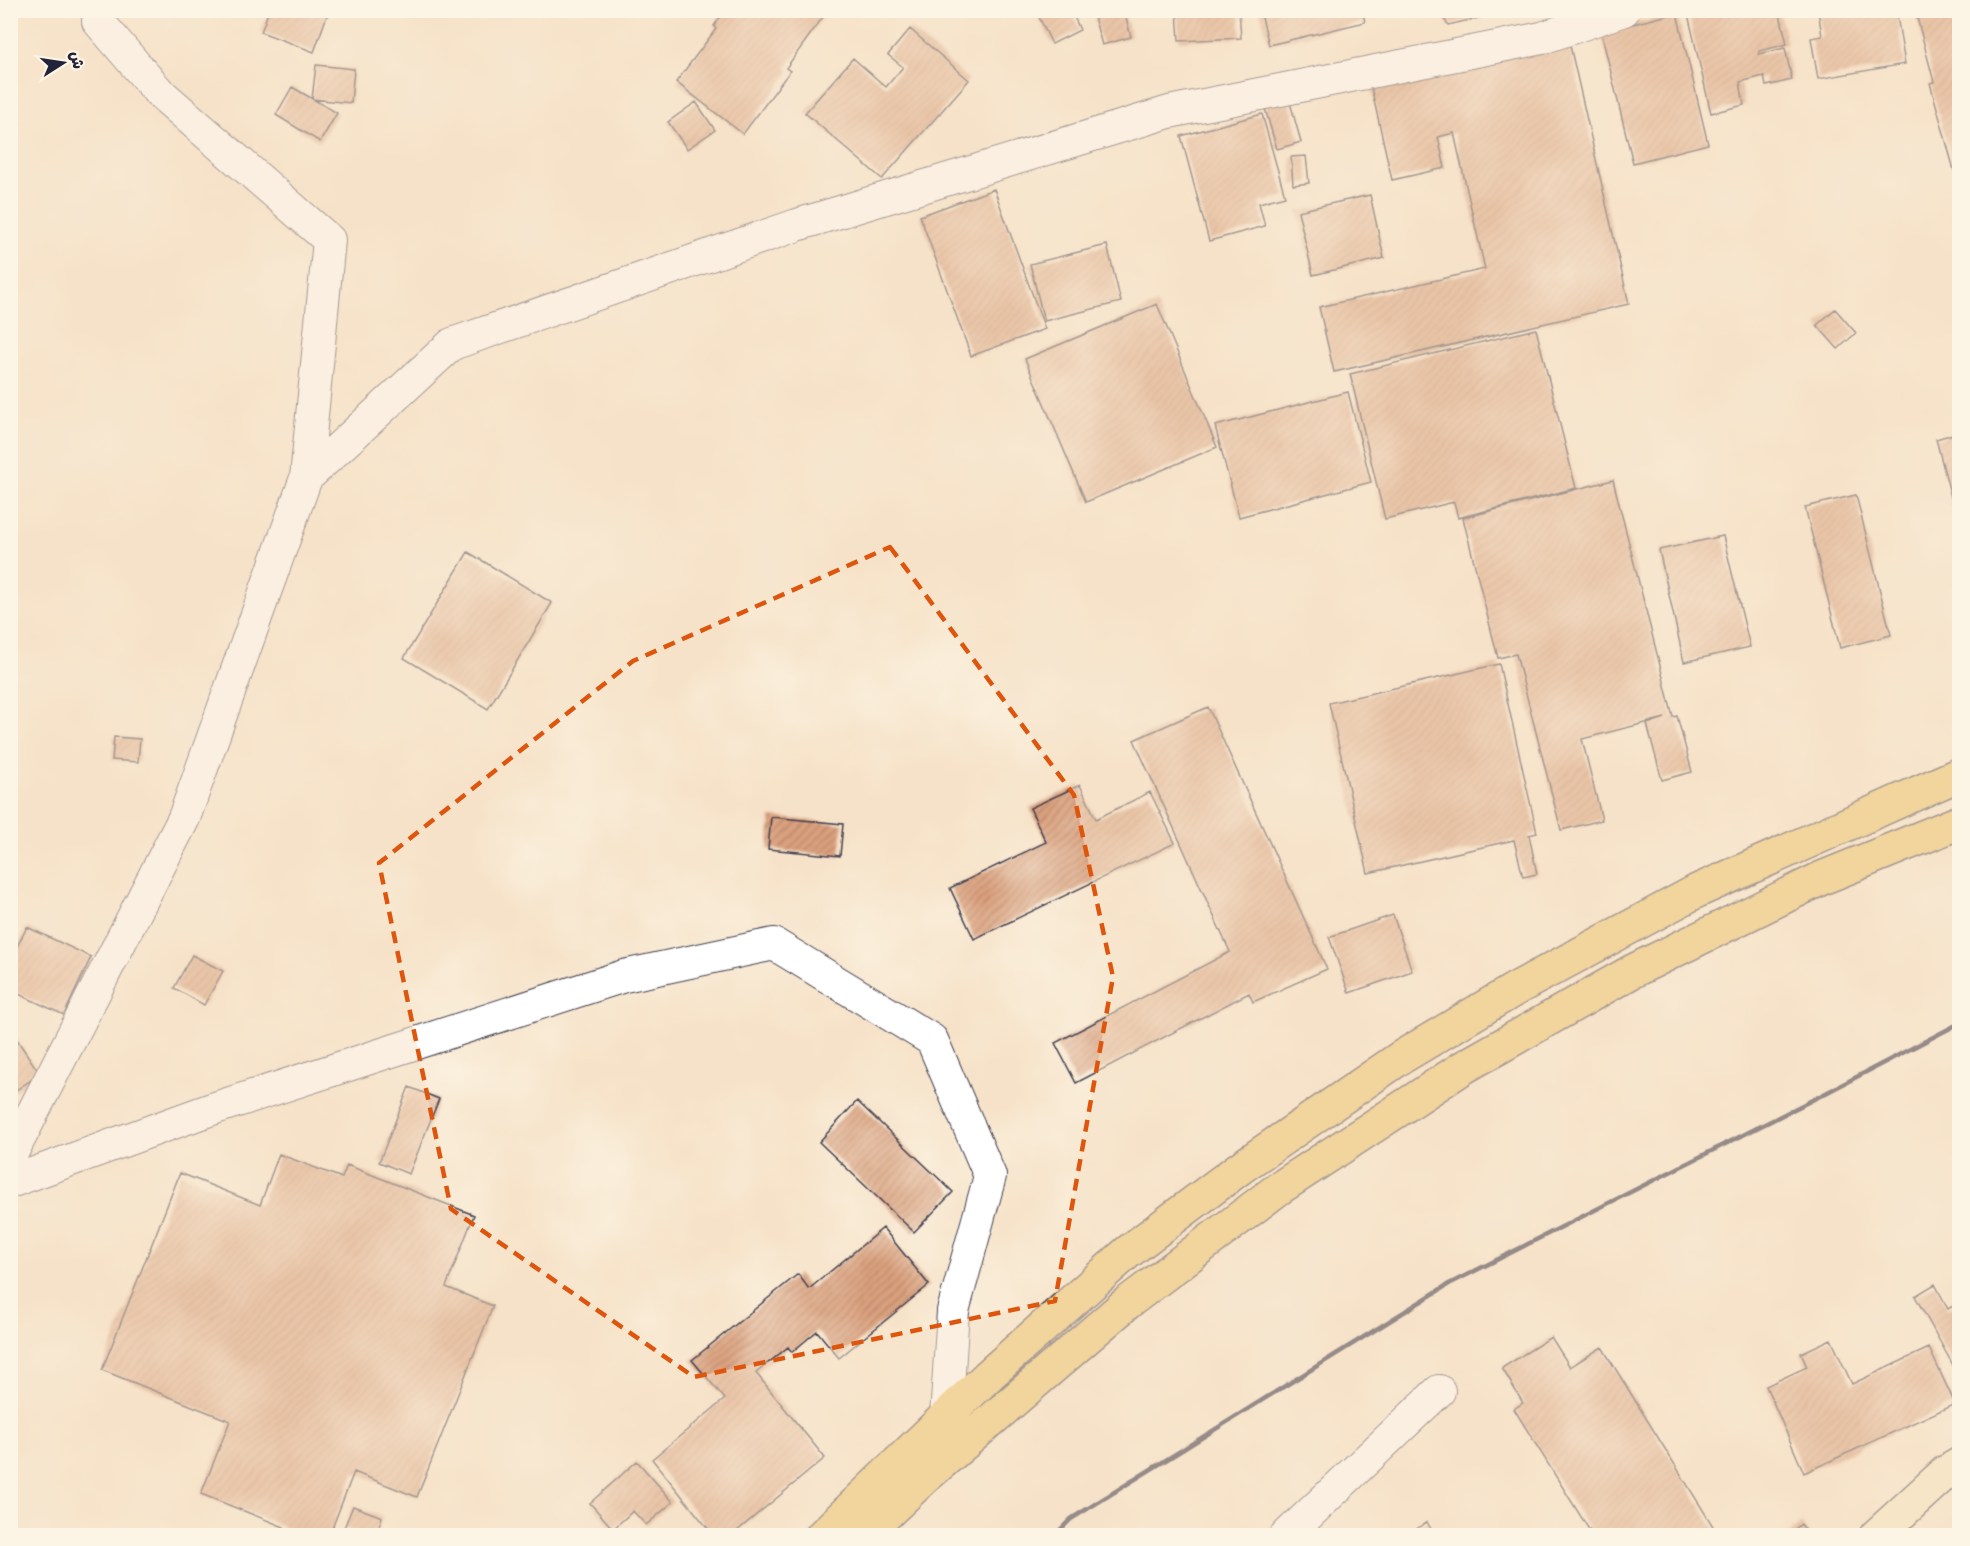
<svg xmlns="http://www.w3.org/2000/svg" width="1970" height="1546" font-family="Caveat,'Playpen Sans Arabic',sans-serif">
  <defs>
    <pattern id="building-hatch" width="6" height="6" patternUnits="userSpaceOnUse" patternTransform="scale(1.5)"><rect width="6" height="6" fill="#dca17e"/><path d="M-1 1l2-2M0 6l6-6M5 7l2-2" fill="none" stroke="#b28368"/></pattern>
  </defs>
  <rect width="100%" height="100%" fill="#fcf5e5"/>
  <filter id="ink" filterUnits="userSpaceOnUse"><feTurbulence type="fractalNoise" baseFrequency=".0167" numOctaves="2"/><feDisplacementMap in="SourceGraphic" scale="12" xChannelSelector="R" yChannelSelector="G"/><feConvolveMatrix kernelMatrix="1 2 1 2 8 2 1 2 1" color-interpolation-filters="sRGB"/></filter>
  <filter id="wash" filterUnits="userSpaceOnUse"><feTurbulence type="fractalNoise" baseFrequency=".008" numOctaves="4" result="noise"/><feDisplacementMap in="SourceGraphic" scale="24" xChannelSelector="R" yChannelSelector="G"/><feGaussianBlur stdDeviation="1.35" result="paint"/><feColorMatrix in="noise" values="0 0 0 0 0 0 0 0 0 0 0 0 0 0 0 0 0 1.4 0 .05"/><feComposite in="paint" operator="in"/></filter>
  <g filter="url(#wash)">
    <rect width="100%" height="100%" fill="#f6e2c8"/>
    <g id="blocks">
      <path fill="url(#building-hatch)" d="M269,10H329L314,52L261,32Z
        M725,10H828L786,68L790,71L743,134L676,82L716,29L714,26Z
        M1041,10H1071L1080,30L1052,44L1037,13Z
        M1092,10H1124L1131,37L1102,45Z
        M1177,10H1239L1241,38L1179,41Z
        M1260,10H1362L1365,22L1269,45Z
        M1438,10H1510V11L1448,25Z
        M1701,10H1779L1787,44L1759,51V54L1785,48L1792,80L1766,86L1764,76L1740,82L1744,105L1711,113L1688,14Z
        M1818,10H1896L1905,64L1818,79L1811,38L1822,36Z
        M1915,10H1960V180L1957,181L1930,83L1934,82Z
        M1677,13L1708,144L1633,163L1601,32Z
        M910,29L969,80L882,179L805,113L853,58L886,87L903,67L888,55Z
        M1569,41L1629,304L1334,372L1319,307L1485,269L1454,133L1438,137L1445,168L1392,180L1371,87Z
        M316,65L354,69L351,103L312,99Z
        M292,87L337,113L320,142L276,115Z
        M1288,95L1301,142L1277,149L1263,102Z
        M696,102L715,130L687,149L668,122Z
        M1262,114L1285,196L1259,203L1265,226L1209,241L1181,136Z
        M1306,156L1309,183L1293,185L1291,157Z
        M994,189L1045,329L971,356L920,216Z
        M1370,195L1384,258L1313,275L1298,211Z
        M1107,245L1121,302L1044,321L1030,264Z
        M1157,304L1217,447L1086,502L1025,359Z
        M1835,309L1856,333L1838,349L1817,325Z
        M1536,329L1576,488L1458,518L1454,502L1385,519L1350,374Z
        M1348,392L1371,482L1239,517L1215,426Z
        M1960,432V528H1959L1936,439Z
        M1613,480L1673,717L1677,716L1692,772L1662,780L1647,724L1665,718L1582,739L1602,820L1561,830L1516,654L1498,658L1463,518Z
        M1856,495L1891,635L1840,648L1805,507Z
        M1723,536L1750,647L1684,662L1659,550Z
        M1960,550V570L1958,571L1955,551Z
        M468,552L552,603L488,709L404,658Z
        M1499,664L1537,833L1529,835L1537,874L1523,877L1514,840L1368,873L1329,703Z
        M1208,707L1327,969L1253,1002L1249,993L1076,1083L1055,1043L1230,952L1134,740Z
        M114,737L140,739L138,762L112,760Z
        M1080,785L1096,819L1150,792L1175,843L974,939L950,888L1046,842L1030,808Z
        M771,817L843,824L840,856L768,849Z
        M1393,915L1412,971L1349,993L1329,937Z
        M27,927L91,957L64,1015L10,990V961Z
        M192,955L223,971L204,1005L174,988Z
        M10,1029L40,1074L10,1094Z
        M409,1087L439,1099L409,1174L379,1162Z
        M857,1101L953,1192L914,1232L819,1142Z
        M279,1154L342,1178L347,1165L474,1215L446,1287L493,1306L417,1497L354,1472L329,1536H292L282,1531L284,1527L201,1494L230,1421L102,1370L180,1173L260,1205Z
        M883,1228L929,1285L839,1358L817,1331L792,1352L788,1347L756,1373L825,1458L731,1536H714L652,1459L725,1399L692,1360L798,1274L809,1289Z
        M1935,1284L1948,1309L1960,1302V1378L1915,1296Z
        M1551,1337L1570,1367L1602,1347L1719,1536H1593L1514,1409L1523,1403L1502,1368Z
        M1831,1339L1852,1384L1929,1348L1955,1404L1804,1473L1766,1386L1807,1367L1801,1353Z
        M637,1461L673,1502L646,1525L633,1511L613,1529L590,1503Z
        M353,1506L382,1517L376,1536H364L344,1528Z
        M1427,1522L1435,1536H1406Z
        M1801,1524L1810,1536H1787Z
        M1960,1530V1536H1941V1535Z"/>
    </g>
  </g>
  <g filter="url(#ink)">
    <use href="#blocks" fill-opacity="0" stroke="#423f50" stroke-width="1.5"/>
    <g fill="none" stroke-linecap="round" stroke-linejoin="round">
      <g stroke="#423f50" stroke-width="34">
        <path id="street" d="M99,10L98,21L158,91L329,240L306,478
          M10,1157L184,818L306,478L452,344L797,225L1169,112L1542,38L1624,10
          M10,1182L209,1110L624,976L774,944L932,1040L990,1176L953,1311L946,1417
          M1286,1536L1439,1391"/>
      </g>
      <g stroke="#423f50" stroke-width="36">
        <path id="secondary" d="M1876,1536L1945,1473L1960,1464"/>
      </g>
      <g stroke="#423f50" stroke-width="36">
        <path id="highway" d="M822,1536L989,1375L1128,1252L1240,1168L1400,1058L1517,988L1697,891L1960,774
          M863,1536L924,1478L1127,1303L1278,1189L1464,1067L1633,971L1822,878L1960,822"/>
      </g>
      <use href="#street" stroke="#fff" stroke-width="32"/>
      <use href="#secondary" stroke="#f7e8c3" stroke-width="33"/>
      <use href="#highway" stroke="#ecc569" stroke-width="33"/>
      <path stroke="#22223b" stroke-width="4.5" d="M1054,1536L1071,1519L1449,1284L1822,1095L1960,1023"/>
    </g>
  </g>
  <path d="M0 0H1970V1546H0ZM890,547L1074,795L1113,977L1055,1301L694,1377L451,1209L379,863L633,661Z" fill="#f6e2c8" fill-opacity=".55" fill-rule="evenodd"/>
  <path fill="none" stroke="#de560e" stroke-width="4.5" stroke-dasharray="12 8" stroke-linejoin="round" d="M890,547L1074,795L1113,977L1055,1301L694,1377L451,1209L379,863L633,661Z"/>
  <rect width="1970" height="1546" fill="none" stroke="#fcf5e5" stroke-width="36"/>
  <g transform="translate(63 63) rotate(78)" stroke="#fcf5e5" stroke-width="4.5" paint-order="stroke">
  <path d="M0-4.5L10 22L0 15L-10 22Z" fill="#22223b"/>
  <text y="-9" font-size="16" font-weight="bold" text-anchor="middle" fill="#22223b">ش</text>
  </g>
</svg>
